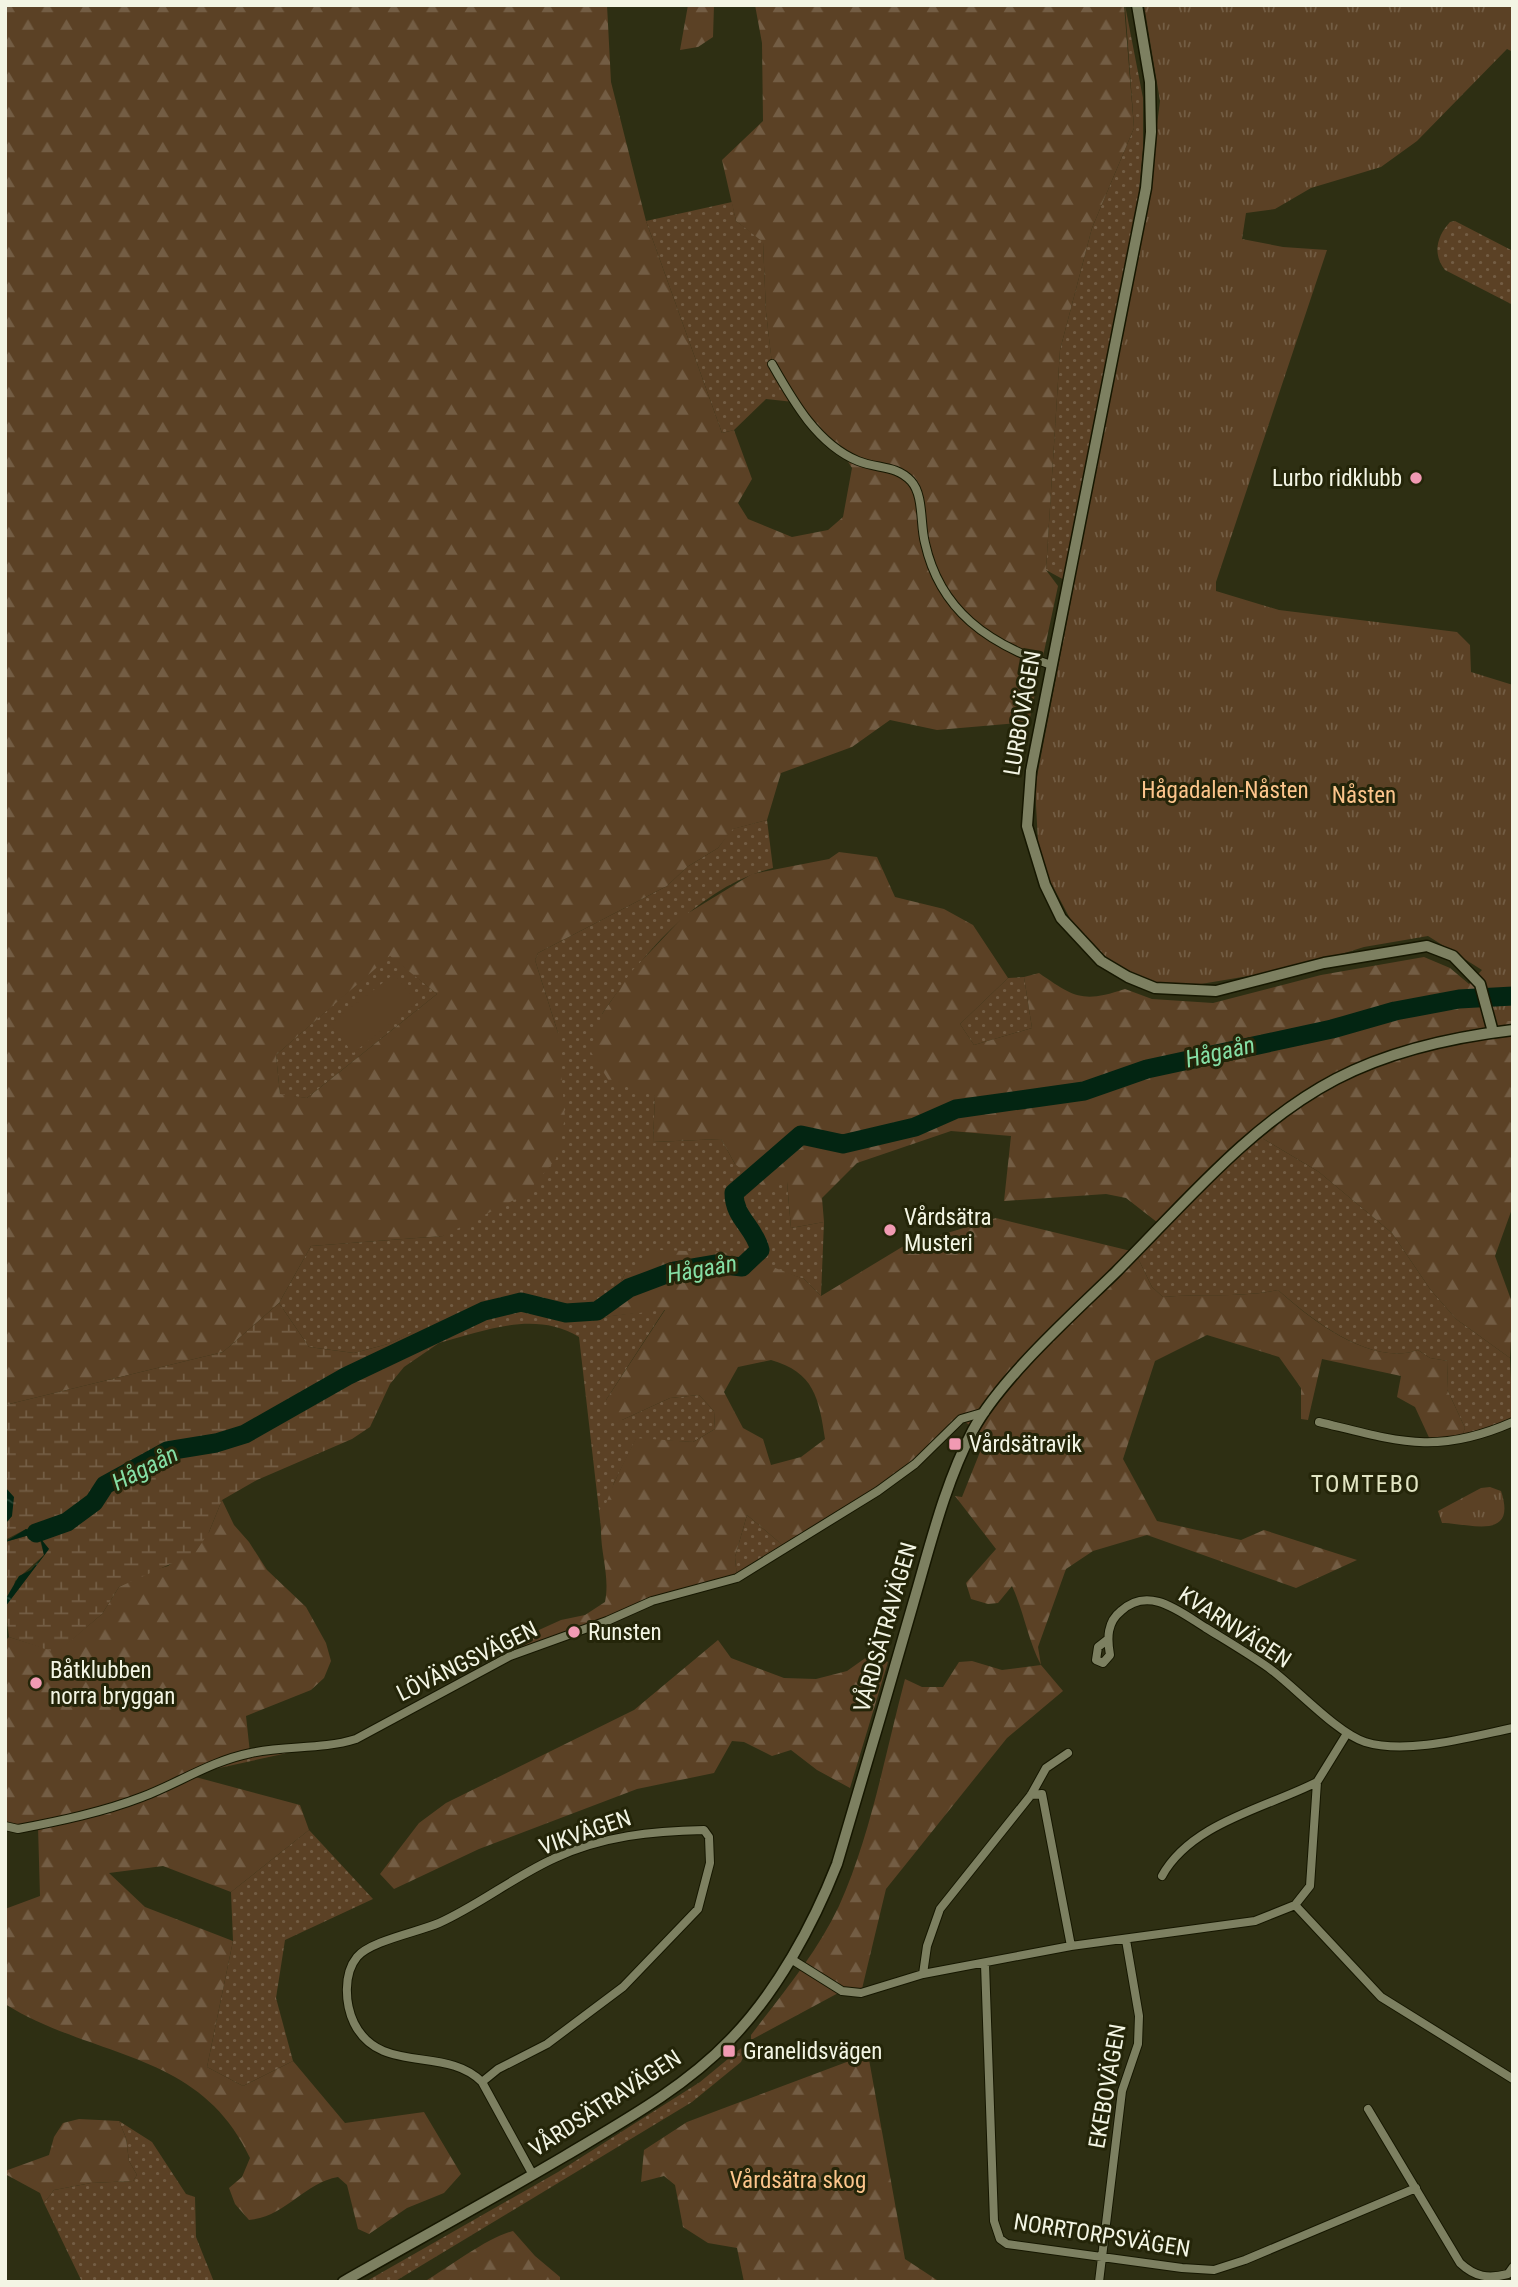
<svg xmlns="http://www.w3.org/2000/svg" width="1518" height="2287" font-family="'Roboto Condensed',sans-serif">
  <defs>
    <pattern id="grass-dots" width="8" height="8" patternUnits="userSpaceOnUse" patternTransform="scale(1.75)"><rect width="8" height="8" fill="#5b4125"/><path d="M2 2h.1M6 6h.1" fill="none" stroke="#735d44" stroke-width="1.8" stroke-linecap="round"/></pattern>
    <pattern id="forest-firs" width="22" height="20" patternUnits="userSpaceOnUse" patternTransform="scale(1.75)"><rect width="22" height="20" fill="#5b4125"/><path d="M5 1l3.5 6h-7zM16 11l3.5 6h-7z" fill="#735d44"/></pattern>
    <pattern id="wetland-marsh" width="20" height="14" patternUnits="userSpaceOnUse" patternTransform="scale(1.75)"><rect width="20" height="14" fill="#5b4125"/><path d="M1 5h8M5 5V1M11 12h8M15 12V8" fill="none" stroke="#735d44"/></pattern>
    <pattern id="park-tufts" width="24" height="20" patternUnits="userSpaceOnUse" patternTransform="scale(1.75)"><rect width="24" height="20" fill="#5b4125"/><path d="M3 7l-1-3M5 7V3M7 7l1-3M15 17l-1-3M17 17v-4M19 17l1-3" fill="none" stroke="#735d44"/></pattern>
    <pattern id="water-ripples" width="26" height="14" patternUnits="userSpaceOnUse" patternTransform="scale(1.75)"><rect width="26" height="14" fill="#032512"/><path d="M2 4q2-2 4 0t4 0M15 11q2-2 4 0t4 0" fill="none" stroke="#284534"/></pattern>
  </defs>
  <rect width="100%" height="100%" fill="#2e2f13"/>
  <path fill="url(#grass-dots)" d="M1125,5L1143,98V148L1138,203L1079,588L1046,570L1060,350L1092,228L1134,128Z
    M732,202L736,221L763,241L766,312L772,363L794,402L766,399L734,430L722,433L646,221Z
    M1455,221L1513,251V305L1445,270C1432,254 1437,236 1450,222Z
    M767,820L773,868C698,887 644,953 602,1014L655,1096L653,1142L721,1139L735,1164L787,1182L791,1228L824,1222L821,1296L804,1279L771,1268L625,1274L603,1317L665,1309L606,1400L622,1420L670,1398L699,1395L714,1411L715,1429L693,1442L636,1439L614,1483L601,1528L579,1337C534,1310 485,1331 439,1343L444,1328L437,1321L388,1344L354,1353L309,1347L279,1303L311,1246L443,1236L558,1033L535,960L538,953L667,886L687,867L718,848L732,829Z
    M390,955L437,994L307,1098L280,1095L276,1055Z
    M1024,977L1032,1028L974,1045L960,1024L1008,978Z
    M1257,1135L1319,1172L1392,1233L1430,1289L1456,1319L1510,1358L1513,1422L1460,1441L1465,1428L1447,1389L1448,1361L1430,1358L1418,1350C1371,1367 1311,1319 1278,1290C1240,1298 1202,1293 1163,1297L1152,1287L1135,1252Z
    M747,1515L786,1548L737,1578L735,1557Z
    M315,1747L187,1775L250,1753Z
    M309,1830L373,1899L285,1940L276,1998L293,2061L243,2086L207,2067L233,1941L231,1892Z
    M751,2040L741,2062L692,2102L394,2282H365L558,2172L700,2082Z
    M119,2121L152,2142L186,2194L195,2197L196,2237L214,2282H82L44,2203L54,2190L91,2183L133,2181L137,2175L129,2161L126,2138Z"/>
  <path fill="url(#forest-firs)" fill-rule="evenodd" d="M5,5H607L611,82L646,221L722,433L734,430L752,479L738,503L748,519L792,537L828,530L843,517L852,468L843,454L816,430L772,364L766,312L763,242L736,221L722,160L763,121L762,43L755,5H1124L1134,128L1092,228L1060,350L1046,570L1058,586L1029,722L937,730L890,720L852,747L781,773L767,820L733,829L718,848L687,867L667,886L538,953L535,960L558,1033L565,1118L556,1159L526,1194L443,1236L311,1246L279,1303L223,1352L5,1405ZM390,956L437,994L307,1098L280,1094L276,1055Z
    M688,5H714L713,37L698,47L680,50Z
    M839,852L877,857L895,897L944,909L973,925L1008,978L960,1024L974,1045L1032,1028L1024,977L1039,973C1075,998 1083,1003 1125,989L1152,999L1213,1003L1321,975L1424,957L1450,968L1469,984L1482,970H1513V1206L1495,1256L1513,1305L1510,1358L1456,1319L1430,1289L1392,1233L1319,1172L1257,1135L1162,1226L1126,1198L1106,1194L1004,1201L1011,1136L951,1131L857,1163L822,1198L824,1222L791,1228L787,1182L766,1189L735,1164L721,1139L653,1142L655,1096L609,1081L591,1052L602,1014L631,972L685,915L752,874L829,859Z
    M996,1218L1135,1252L1152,1287L1163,1297C1202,1293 1240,1298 1278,1290C1310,1319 1371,1367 1418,1350L1430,1358L1448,1361L1447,1389L1465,1428L1460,1441L1432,1444L1415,1407L1397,1397L1401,1376L1322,1359L1308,1420L1301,1419V1388L1279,1357L1207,1335L1155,1361L1123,1459L1157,1521L1241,1540L1264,1530L1357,1560L1296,1588L1147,1535L1093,1551L1066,1569L1038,1647L1041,1665L1063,1691L1007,1738L886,1889L861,1993L842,1991L751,2040V2035C782,1994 817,1953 839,1906C871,1835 885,1754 905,1679L922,1687H943L959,1662L972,1661L1002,1670L1041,1665C1028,1640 1024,1612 1012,1586L998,1603L988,1604L971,1599L966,1583L996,1549L955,1496L962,1497L986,1437L961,1419L915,1464L786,1548L747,1515L735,1557L737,1578L662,1598L510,1656L519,1639L561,1620L585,1615L605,1602C610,1577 601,1555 601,1531C601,1503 624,1463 636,1438L693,1442L715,1429L714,1411L699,1395L670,1398L622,1420L608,1419L606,1400L665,1310L603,1317L625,1274L660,1250L736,1253L804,1279L821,1296L902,1247ZM771,1360C814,1372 819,1398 825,1439L801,1457L771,1465L763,1439L743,1428L724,1392L738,1367Z
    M222,1500L234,1525L249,1542L267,1570L306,1607L326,1643L331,1661L324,1678L311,1690L246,1716L250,1753L188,1775L300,1805L309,1830L231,1892L163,1866L109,1873L145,1907L233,1941L207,2067L243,2086L293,2061L345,2123L424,2112L461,2174L444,2193L407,2208L369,2234L358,2229L347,2185L338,2177C304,2183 285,2217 249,2220L235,2204L229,2188L242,2177L250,2158C200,2050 93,2059 5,2004V1909L40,1896L38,1826H5V1641L9,1637L57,1652L102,1614L119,1587L143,1573L168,1566L209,1532Z
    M718,1640L731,1658L784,1678L816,1679L847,1671L871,1654L888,1662L850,1788L817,1770L791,1750L772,1756L744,1742L732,1741L714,1773L637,1789L479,1849L394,1889L380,1874L419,1823L446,1803L634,1710Z
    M868,2054L905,2259L940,2282H744L737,2248L708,2243L683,2227L675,2185L664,2176L641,2182L644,2150L687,2122Z
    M79,2119L119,2121L126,2138L129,2161L137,2175L133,2181L91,2183L54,2190L44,2203L40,2193L5,2174V2171L49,2155L54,2137L63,2123Z
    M513,2231L535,2256L560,2277V2282H424C449,2267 488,2237 513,2231Z"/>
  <path fill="url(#wetland-marsh)" d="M279,1303L309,1347L354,1353L388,1344L437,1320L444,1328L439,1343L404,1367L390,1384L370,1427L352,1439L257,1480L222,1500L209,1532L195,1553L119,1587L102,1614L57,1653L9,1637L5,1607L49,1549L36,1533L26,1529L5,1540V1524L12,1516L5,1494V1405L223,1352Z
    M33,1534L40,1540L44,1555L15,1581L13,1591L5,1600V1542Z"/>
  <path fill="url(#park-tufts)" d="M1144,5H1513V52L1507,49L1417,141L1381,167L1311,188L1275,209L1246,213L1242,239L1283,247L1327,250L1216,582V591L1279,610L1457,632L1470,645L1471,672L1513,685V1021H1499L1482,970L1428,936L1364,947L1296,968L1195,985L1155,986L1119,969L1075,928L1039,860L1035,787L1147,205L1160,101Z
    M1490,1487L1501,1491C1518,1542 1468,1523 1442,1523L1438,1511L1481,1488Z"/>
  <path fill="#5b4125" d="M394,974L417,1003L353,1053L330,1024Z"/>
  <path fill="url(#water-ripples)" d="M5,1487L14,1497L12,1516L5,1524Z
    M26,1529L36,1533L49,1549L5,1607V1600L19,1576L31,1570L44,1555L41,1541L33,1534L5,1542Z"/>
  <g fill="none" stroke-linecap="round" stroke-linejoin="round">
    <path stroke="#032512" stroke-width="19" d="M36,1533L67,1522L94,1502L105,1485L167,1451L216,1443L245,1434L347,1376L484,1311L521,1302L566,1313L597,1311L629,1288L674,1271L715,1264L742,1267L760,1250C754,1226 734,1218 734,1193L801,1135L843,1144L915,1127L956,1109L1084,1091L1147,1069L1332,1029L1395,1011L1459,999L1513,996"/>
    <g stroke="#161700" stroke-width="10">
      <path id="minor" d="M772,364C793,401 817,444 858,461C878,469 896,465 911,481C924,495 920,525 925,543C940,611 989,644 1051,665
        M1319,1422C1397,1441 1436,1456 1513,1422
        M1107,1640L1098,1647L1096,1660L1103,1663L1110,1655C1107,1638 1107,1622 1121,1611C1149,1585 1180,1612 1206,1628C1227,1641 1249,1654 1269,1668C1296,1688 1337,1733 1365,1742C1407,1755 1470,1737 1513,1728
        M1031,1795L1042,1794L1071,1946
        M5,1826L18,1829C60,1821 103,1812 142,1797C179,1783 211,1761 251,1753C286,1745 321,1750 356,1739L510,1656L607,1621L652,1601L737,1578L878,1491L915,1464L961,1419L985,1412
        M1162,1876C1191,1823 1266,1808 1317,1782
        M1295,1905L1381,1997L1513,2079
        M791,1959L842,1991L861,1993L923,1974L1071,1946L1255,1921L1295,1905L1310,1886L1317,1782L1346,1735
        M985,1964L994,2221L1000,2239L1007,2244L1182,2268L1214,2270L1245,2260L1416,2188
        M923,1974L927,1946L940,1909L1031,1795L1046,1768L1068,1753
        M482,2082L498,2069L547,2044L623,1987L698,1909L710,1863L709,1837L704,1830C652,1831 603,1836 555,1858C515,1876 479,1905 439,1923C418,1932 370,1941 357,1957C343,1974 345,2004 354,2023C380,2076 446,2045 482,2082L533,2175
        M1368,2109L1460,2263C1475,2277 1488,2279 1508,2274L1513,2267
        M1099,2282L1122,2091L1138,2044L1139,2016L1126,1940"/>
    </g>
    <g stroke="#161700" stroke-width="13">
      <path id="tertiary" d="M1137,5L1150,82L1151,132L1146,188L1031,771L1027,826L1045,885L1061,918L1101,961L1128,977L1155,988L1216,991L1324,963L1427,946L1453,956L1480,984L1493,1032
        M343,2282C417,2240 492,2199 565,2156C622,2122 684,2088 730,2040C777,1992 813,1925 837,1864C863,1777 888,1691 913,1604C930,1546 945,1483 973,1430C1001,1378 1073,1314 1116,1272C1184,1204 1250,1124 1336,1079C1390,1051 1453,1037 1513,1030"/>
    </g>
    <use href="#minor" stroke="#7d8061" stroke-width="8"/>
    <use href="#tertiary" stroke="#7d8061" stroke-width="10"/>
  </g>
  <g fill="#f19ab3" stroke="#242509" stroke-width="2.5">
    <circle cx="1416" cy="478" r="7"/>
    <circle cx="890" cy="1230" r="7"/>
    <rect x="948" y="1437" width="14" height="14" rx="3.5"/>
    <circle cx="574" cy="1632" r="7"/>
    <circle cx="36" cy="1683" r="7"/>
    <rect x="722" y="2044" width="14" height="14" rx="3.5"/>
  </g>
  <g text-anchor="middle" stroke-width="6" stroke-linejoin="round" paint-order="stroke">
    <g font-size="23" fill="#f3f5e4" stroke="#242509" text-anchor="start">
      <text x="1402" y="486" text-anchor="end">Lurbo ridklubb</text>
      <text x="904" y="1225">Vårdsätra<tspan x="904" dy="26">Musteri</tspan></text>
      <text x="969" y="1452">Vårdsätravik</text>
      <text x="588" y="1640">Runsten</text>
      <text x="50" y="1678">Båtklubben<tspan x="50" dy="26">norra bryggan</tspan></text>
      <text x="743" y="2059">Granelidsvägen</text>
    </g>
    <g font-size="23" fill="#f3f5e4" stroke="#242509">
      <text transform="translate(1022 713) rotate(-80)" y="8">LURBOVÄGEN</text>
      <text transform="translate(885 1627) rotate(-74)" y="8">VÅRDSÄTRAVÄGEN</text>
      <text transform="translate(1235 1627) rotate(33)" y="8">KVARNVÄGEN</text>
      <text transform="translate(467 1661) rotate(-26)" y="8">LÖVÄNGSVÄGEN</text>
      <text transform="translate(585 1832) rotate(-19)" y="8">VIKVÄGEN</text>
      <text transform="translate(1107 2086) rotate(-80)" y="8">EKEBOVÄGEN</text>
      <text transform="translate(605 2103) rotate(-33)" y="8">VÅRDSÄTRAVÄGEN</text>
      <text transform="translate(1102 2235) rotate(9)" y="8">NORRTORPSVÄGEN</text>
    </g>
    <g font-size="23" fill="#fcc58c" stroke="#242509">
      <text x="1225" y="798">Hågadalen-Nåsten</text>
      <text x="1364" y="803">Nåsten</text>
      <text x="798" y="2188">Vårdsätra skog</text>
    </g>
    <g font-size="24" font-style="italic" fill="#84dfa5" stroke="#242509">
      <text transform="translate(1220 1052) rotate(-13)" y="8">Hågaån</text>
      <text transform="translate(702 1269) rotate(-10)" y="8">Hågaån</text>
      <text transform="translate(145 1468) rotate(-27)" y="8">Hågaån</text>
    </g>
    <g font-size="24" letter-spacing="2" fill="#e2e5c3" stroke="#242509">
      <text x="1366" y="1492">TOMTEBO</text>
    </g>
  </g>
  <rect width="1518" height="2287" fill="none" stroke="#f3f5e4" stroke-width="14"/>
</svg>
